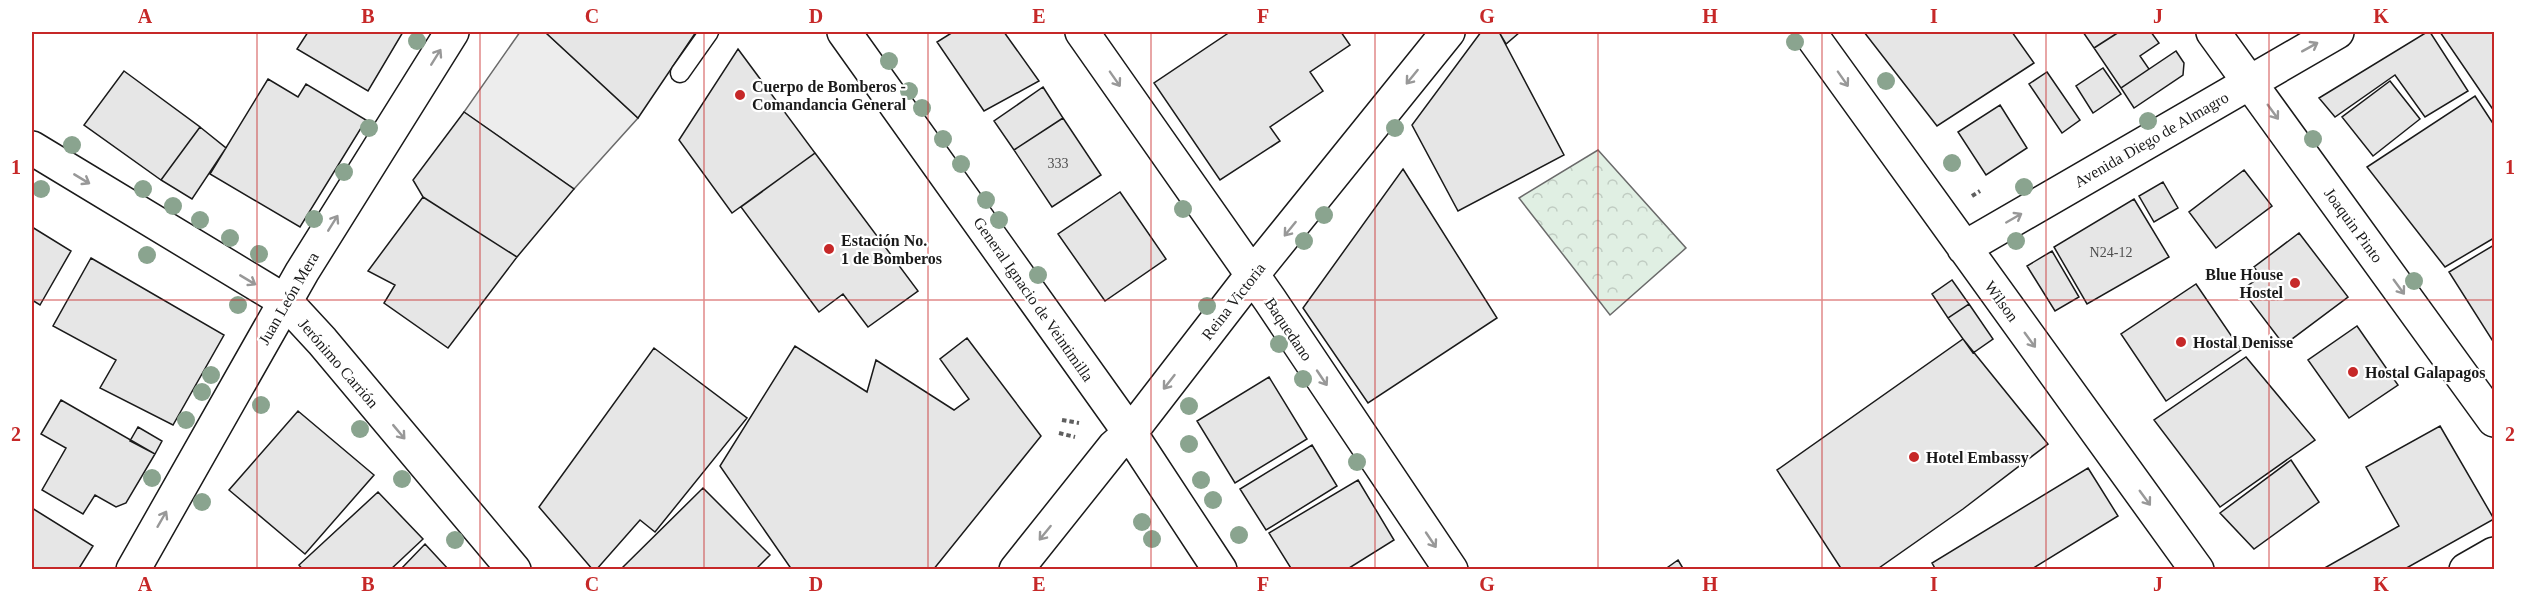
<svg xmlns="http://www.w3.org/2000/svg" width="2526" height="601" font-family="Georgia,serif">
  <defs>
    <pattern id="park-crowns" width="20" height="18" patternUnits="userSpaceOnUse" patternTransform="scale(1.5)"><rect width="20" height="18" fill="#e0efe3"/><path d="M2 6a3 3 0 1 1 6 0M12 15a3 3 0 1 1 6 0" fill="none" stroke="#c0ccc2"/></pattern>
  </defs>
  <rect width="100%" height="100%" fill="#fff"/>
  <path fill="url(#park-crowns)" stroke="#6a6a6a" stroke-width="1.5" d="M1598,150L1686,248L1610,315L1519,198Z"/>
  <path fill="#ededed" stroke="#6a6a6a" stroke-width="1.5" d="M520,32H545L638,118L574,189L464,112Z"/>
  <path fill="#e6e6e6" stroke="#1a1a1a" stroke-width="1.5" d="M308,32H403L368,91L297,49Z
    M545,32H696L638,118Z
    M953,32H1004L1039,81L984,111L937,42Z
    M1230,32H1341L1350,45L1310,72L1323,91L1270,127L1280,141L1220,180L1154,83Z
    M1481,32H1499L1564,155L1458,211L1412,125Z
    M1499,32H1520L1506,44Z
    M1864,32H2012L2034,63L1937,126Z
    M2083,32H2119L2094,48Z
    M2119,32H2151L2159,43L2140,56L2149,69L2121,88L2094,48Z
    M2427,32H2430L2468,91L2425,117L2395,75L2335,117L2319,98Z
    M2440,32H2494V111Z
    M738,49L815,153L732,213L679,140Z
    M2176,51L2184,63L2183,75L2134,108L2121,88Z
    M2103,68L2121,94L2093,113L2076,86Z
    M124,71L200,127L161,180L84,125Z
    M2047,72L2080,120L2062,133L2029,84Z
    M268,79L298,97L306,84L366,120L300,227L210,174Z
    M2390,81L2420,119L2373,156L2342,117Z
    M1043,87L1063,118L1014,150L994,121Z
    M2475,96L2494,125V238L2445,267L2367,167Z
    M2000,105L2027,148L1986,175L1958,132Z
    M464,112L574,189L517,257L423,197L413,180Z
    M1063,118L1101,175L1052,207L1014,150Z
    M200,127L226,148L192,199L161,180Z
    M815,153L918,291L868,327L843,294L819,312L741,207Z
    M1403,169L1497,318L1368,403L1303,308Z
    M2244,170L2272,206L2216,248L2189,212Z
    M2163,182L2178,208L2154,222L2139,196Z
    M1120,192L1166,259L1105,301L1058,234Z
    M423,197L517,257L448,348L384,303L395,285L368,271Z
    M2134,199L2169,257L2087,304L2054,247Z
    M32,227L71,251L40,305L32,300Z
    M2299,233L2348,297L2284,345L2242,290L2261,276L2254,267Z
    M2494,245V343L2449,272Z
    M2052,251L2079,297L2055,311L2027,266Z
    M91,258L224,335L173,425L100,388L116,360L53,326Z
    M1952,280L1969,304L1948,318L1932,294Z
    M2196,284L2241,350L2166,401L2121,334Z
    M1969,304L1993,339L1973,353L1948,318Z
    M2357,326L2398,385L2349,418L2308,360Z
    M967,338L1041,436L933,570H792L720,466L795,346L867,392L876,360L954,410L969,399L940,359Z
    M1963,339L2048,444L1963,509L1876,570H1842L1777,470Z
    M654,348L747,418L655,532L640,520L596,570H593L539,507Z
    M2246,357L2315,440L2220,507L2154,420Z
    M1269,377L1307,439L1235,483L1197,421Z
    M61,400L155,454L126,503L116,507L95,495L83,514L42,490L66,448L41,434Z
    M298,411L374,475L305,554L229,490Z
    M2440,426L2494,519L2403,570H2321L2399,526L2366,467Z
    M138,427L162,441L155,454L130,441Z
    M1312,445L1337,486L1266,530L1240,489Z
    M2291,460L2319,502L2254,549L2220,513Z
    M2088,468L2118,516L2030,570H1936L1932,563Z
    M1358,480L1394,540L1346,570H1292L1269,533Z
    M703,488L770,555L755,570H620Z
    M378,492L423,539L390,570H303L299,565Z
    M32,508L93,546L78,570H32Z
    M425,544L449,570H400Z
    M1678,560L1684,570H1664Z"/>
  <g fill="none" stroke-linecap="round" stroke-linejoin="round">
    <g stroke="#1a1a1a" stroke-width="21">
      <path id="lane" d="M680,73L709,32"/>
    </g>
    <g stroke="#1a1a1a" stroke-width="36">
      <path id="street" d="M844,32L1130,433L1220,570
        M1082,32L1270,300L1451,570
        M1809,32L2197,570
        M2213,32L2494,420
        M32,148L285,301L322,341L514,570
        M1964,248L2337,32
        M1016,570L1114,447L1130,433L1252,275L1448,32"/>
    </g>
    <g stroke="#1a1a1a" stroke-width="36">
      <path id="secondary" d="M133,570L302,272L452,32"/>
    </g>
    <g stroke="#1a1a1a" stroke-width="36">
      <path id="primary" d="M2466,570L2494,554"/>
    </g>
    <path stroke="#5f5f5f" stroke-width="4" stroke-dasharray="4.5 3" stroke-linecap="butt" d="M1972,196L1980,191
      M1062,420L1079,423
      M1059,433L1075,437"/>
    <use href="#lane" stroke="#fff" stroke-width="18"/>
    <use href="#street" stroke="#fff" stroke-width="33"/>
    <use href="#secondary" stroke="#fff" stroke-width="33"/>
    <use href="#primary" stroke="#fff" stroke-width="33"/>
  </g>
  <g fill="#8aa48f">
    <circle cx="417" cy="41" r="9"/>
    <circle cx="1795" cy="42" r="9"/>
    <circle cx="889" cy="61" r="9"/>
    <circle cx="1886" cy="81" r="9"/>
    <circle cx="909" cy="91" r="9"/>
    <circle cx="922" cy="108" r="9"/>
    <circle cx="2148" cy="121" r="9"/>
    <circle cx="369" cy="128" r="9"/>
    <circle cx="1395" cy="128" r="9"/>
    <circle cx="943" cy="139" r="9"/>
    <circle cx="2313" cy="139" r="9"/>
    <circle cx="72" cy="145" r="9"/>
    <circle cx="1952" cy="163" r="9"/>
    <circle cx="961" cy="164" r="9"/>
    <circle cx="344" cy="172" r="9"/>
    <circle cx="2024" cy="187" r="9"/>
    <circle cx="41" cy="189" r="9"/>
    <circle cx="143" cy="189" r="9"/>
    <circle cx="986" cy="200" r="9"/>
    <circle cx="173" cy="206" r="9"/>
    <circle cx="1183" cy="209" r="9"/>
    <circle cx="1324" cy="215" r="9"/>
    <circle cx="314" cy="219" r="9"/>
    <circle cx="200" cy="220" r="9"/>
    <circle cx="999" cy="220" r="9"/>
    <circle cx="230" cy="238" r="9"/>
    <circle cx="1304" cy="241" r="9"/>
    <circle cx="2016" cy="241" r="9"/>
    <circle cx="259" cy="254" r="9"/>
    <circle cx="147" cy="255" r="9"/>
    <circle cx="1038" cy="275" r="9"/>
    <circle cx="2414" cy="281" r="9"/>
    <circle cx="238" cy="305" r="9"/>
    <circle cx="1207" cy="306" r="9"/>
    <circle cx="1279" cy="344" r="9"/>
    <circle cx="211" cy="375" r="9"/>
    <circle cx="1303" cy="379" r="9"/>
    <circle cx="202" cy="392" r="9"/>
    <circle cx="261" cy="405" r="9"/>
    <circle cx="1189" cy="406" r="9"/>
    <circle cx="186" cy="420" r="9"/>
    <circle cx="360" cy="429" r="9"/>
    <circle cx="1189" cy="444" r="9"/>
    <circle cx="1357" cy="462" r="9"/>
    <circle cx="152" cy="478" r="9"/>
    <circle cx="402" cy="479" r="9"/>
    <circle cx="1201" cy="480" r="9"/>
    <circle cx="1213" cy="500" r="9"/>
    <circle cx="202" cy="502" r="9"/>
    <circle cx="1142" cy="522" r="9"/>
    <circle cx="1239" cy="535" r="9"/>
    <circle cx="1152" cy="539" r="9"/>
    <circle cx="455" cy="540" r="9"/>
  </g>
  <defs><path id="oneway-shaft" d="M-6 0H5M1.5-3L5.5 0L1.5 3" fill="none" stroke-width="1.6" stroke-linecap="round" stroke-linejoin="round" transform="scale(1.5)"/></defs>
  <g stroke="#989898">
    <use href="#oneway-shaft" transform="translate(2310 47) rotate(-29)"/>
    <use href="#oneway-shaft" transform="translate(436 57) rotate(-58)"/>
    <use href="#oneway-shaft" transform="translate(1412 77) rotate(129)"/>
    <use href="#oneway-shaft" transform="translate(1115 79) rotate(55)"/>
    <use href="#oneway-shaft" transform="translate(1843 79) rotate(55)"/>
    <use href="#oneway-shaft" transform="translate(2273 112) rotate(54)"/>
    <use href="#oneway-shaft" transform="translate(82 179) rotate(31)"/>
    <use href="#oneway-shaft" transform="translate(2014 218) rotate(-30)"/>
    <use href="#oneway-shaft" transform="translate(333 223) rotate(-58)"/>
    <use href="#oneway-shaft" transform="translate(1290 229) rotate(129)"/>
    <use href="#oneway-shaft" transform="translate(248 280) rotate(31)"/>
    <use href="#oneway-shaft" transform="translate(2399 287) rotate(54)"/>
    <use href="#oneway-shaft" transform="translate(2030 340) rotate(54)"/>
    <use href="#oneway-shaft" transform="translate(1322 378) rotate(56)"/>
    <use href="#oneway-shaft" transform="translate(1169 382) rotate(128)"/>
    <use href="#oneway-shaft" transform="translate(399 432) rotate(50)"/>
    <use href="#oneway-shaft" transform="translate(2145 498) rotate(54)"/>
    <use href="#oneway-shaft" transform="translate(162 519) rotate(-60)"/>
    <use href="#oneway-shaft" transform="translate(1045 533) rotate(129)"/>
    <use href="#oneway-shaft" transform="translate(1431 540) rotate(56)"/>
  </g>
  <path fill="none" stroke="#c62828" stroke-width="1.5" stroke-opacity="0.55" d="M257,32V570M480,32V570M704,32V570M928,32V570M1151,32V570M1375,32V570M1598,32V570M1822,32V570M2046,32V570M2269,32V570M32,300H2494"/>
  <g fill="#c62828" stroke="#fff" stroke-width="2">
    <circle cx="740" cy="95" r="6"/>
    <circle cx="829" cy="249" r="6"/>
    <circle cx="2295" cy="283" r="6"/>
    <circle cx="2181" cy="342" r="6"/>
    <circle cx="2353" cy="372" r="6"/>
    <circle cx="1914" cy="457" r="6"/>
  </g>
  <g text-anchor="middle" stroke-width="4.5" stroke-linejoin="round" paint-order="stroke">
    <g font-size="14" fill="#4d4d4d">
      <text x="1058" y="168">333</text>
      <text x="2111" y="257">N24-12</text>
    </g>
    <g font-size="16" font-weight="bold" fill="#1a1a1a" stroke="#fff" text-anchor="start">
      <text x="752" y="92">Cuerpo de Bomberos -<tspan x="752" dy="18">Comandancia General</tspan></text>
      <text x="841" y="246">Estación No.<tspan x="841" dy="18">1 de Bomberos</tspan></text>
      <text x="2283" y="280" text-anchor="end">Blue House<tspan x="2283" dy="18">Hostel</tspan></text>
      <text x="2193" y="348">Hostal Denisse</text>
      <text x="2365" y="378">Hostal Galapagos</text>
      <text x="1926" y="463">Hotel Embassy</text>
    </g>
    <g font-size="16" fill="#1a1a1a" stroke="#fff">
      <text transform="translate(2151 139) rotate(-30)" y="6">Avenida Diego de Almagro</text>
      <text transform="translate(2354 225) rotate(54)" y="6">Joaquin Pinto</text>
      <text transform="translate(288 298) rotate(-60)" y="6">Juan León Mera</text>
      <text transform="translate(1034 299) rotate(55)" y="6">General Ignacio de Veintimilla</text>
      <text transform="translate(1233 301) rotate(-52)" y="6">Reina Victoria</text>
      <text transform="translate(2002 301) rotate(54)" y="6">Wilson</text>
      <text transform="translate(1289 329) rotate(56)" y="6">Baquedano</text>
      <text transform="translate(339 363) rotate(49)" y="6">Jerónimo Carrión</text>
    </g>
  </g>
  <rect width="2526" height="601" fill="none" stroke="#ffffff" stroke-width="66"/>
  <rect x="33" y="33" width="2460" height="535" fill="none" stroke="#c62828" stroke-width="2"/>
  <g font-size="20" text-anchor="middle" font-weight="bold" fill="#c62828">
    <text x="145" y="23">A</text>
    <text x="368" y="23">B</text>
    <text x="592" y="23">C</text>
    <text x="816" y="23">D</text>
    <text x="1039" y="23">E</text>
    <text x="1263" y="23">F</text>
    <text x="1487" y="23">G</text>
    <text x="1710" y="23">H</text>
    <text x="1934" y="23">I</text>
    <text x="2158" y="23">J</text>
    <text x="2381" y="23">K</text>
    <text x="16" y="174">1</text>
    <text x="2510" y="174">1</text>
    <text x="16" y="441">2</text>
    <text x="2510" y="441">2</text>
    <text x="145" y="591">A</text>
    <text x="368" y="591">B</text>
    <text x="592" y="591">C</text>
    <text x="816" y="591">D</text>
    <text x="1039" y="591">E</text>
    <text x="1263" y="591">F</text>
    <text x="1487" y="591">G</text>
    <text x="1710" y="591">H</text>
    <text x="1934" y="591">I</text>
    <text x="2158" y="591">J</text>
    <text x="2381" y="591">K</text>
  </g>
</svg>
